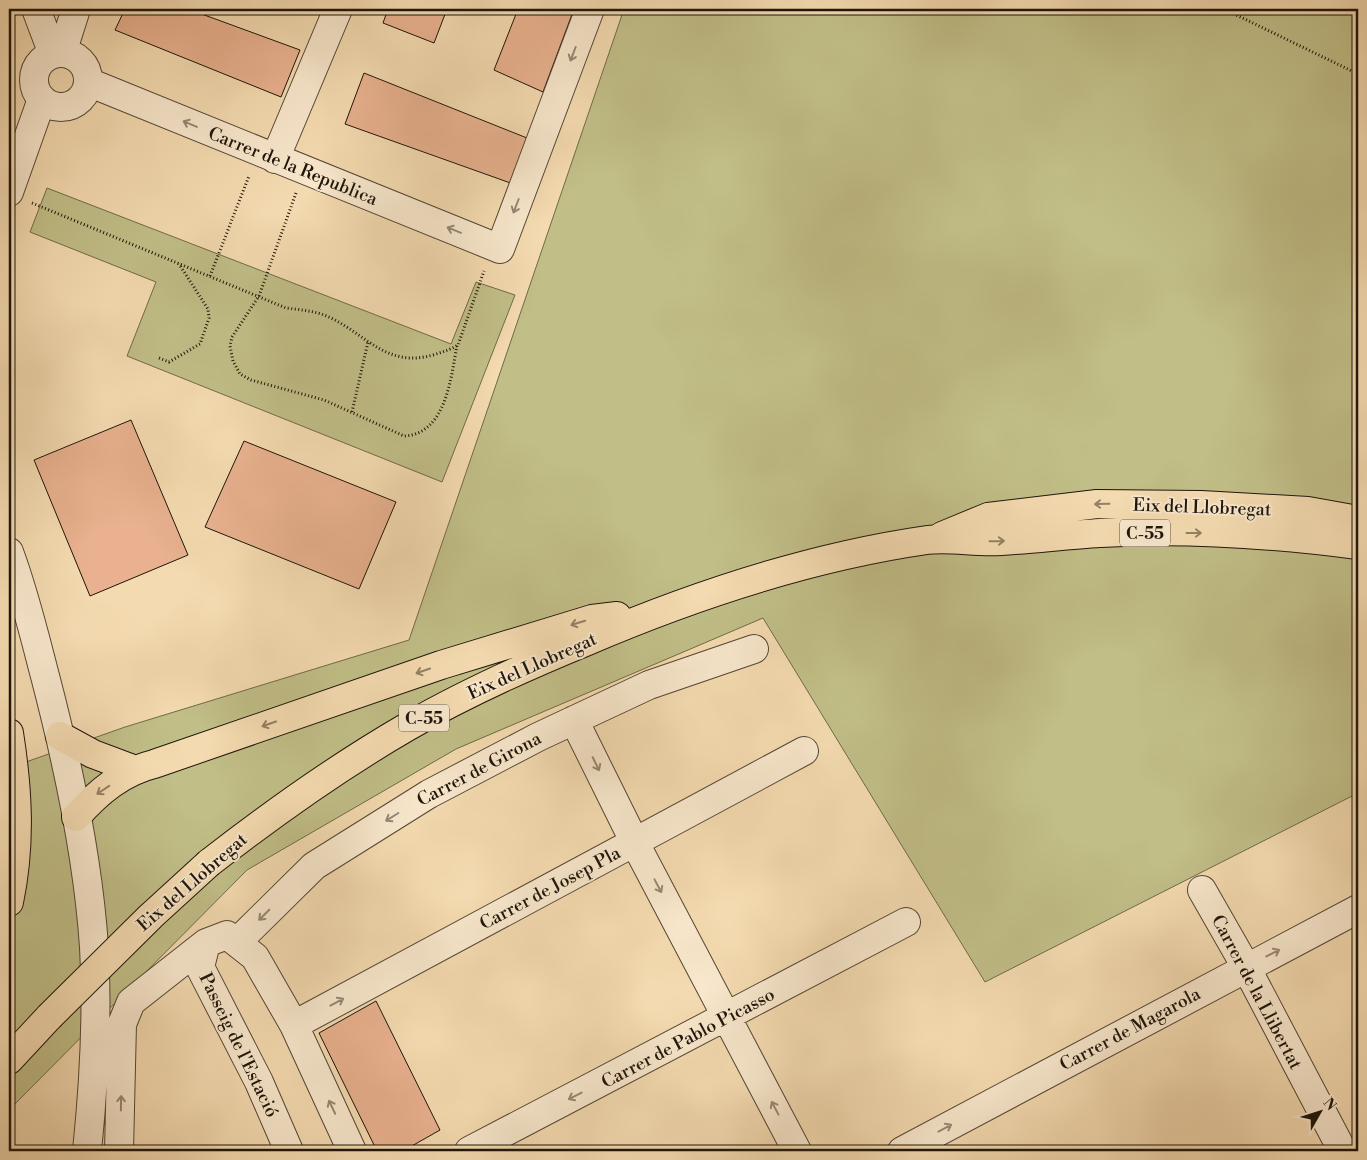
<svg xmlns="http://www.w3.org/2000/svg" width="1367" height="1160" font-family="'Libre Bodoni',serif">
  <rect width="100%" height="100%" fill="#f4dab0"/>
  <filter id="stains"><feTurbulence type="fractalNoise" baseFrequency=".004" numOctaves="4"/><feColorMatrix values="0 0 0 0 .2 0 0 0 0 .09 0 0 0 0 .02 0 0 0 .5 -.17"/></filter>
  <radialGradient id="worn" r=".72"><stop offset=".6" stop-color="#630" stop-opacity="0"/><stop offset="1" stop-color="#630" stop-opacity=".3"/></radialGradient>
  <path fill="#c1be87" stroke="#6f6a49" d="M624,9H1358V793L985,982L763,618L456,749L247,870L9,1110V768L125,727L409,640Z
    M47,188L451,344L476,282L515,295L442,482L127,356L156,282L30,232Z"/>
  <path fill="#e9b18f" stroke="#1d150b" d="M125,9H188L300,50L281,97L115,30Z
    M388,9H447L434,43L383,23Z
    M518,9H574L543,92L494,70Z
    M364,73L532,140L516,185L345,124Z
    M131,420L188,555L90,596L34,460Z
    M244,441L396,502L359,589L205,527Z
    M376,1001L440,1130L403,1151H377L319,1033Z"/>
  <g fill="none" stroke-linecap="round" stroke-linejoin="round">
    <g stroke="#534634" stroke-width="30">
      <path id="minor" d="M36,9L53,54
        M62,53L76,9
        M34 80a27 27 0 1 1 54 0a27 27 0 1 1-54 0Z
        M88,82L500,249L590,9
        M275,159L338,9
        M9,192L42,99
        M9,552C24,592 34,634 45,676C68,764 88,856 94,947C98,1016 94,1083 87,1151
        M574,720L635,843L797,1151
        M1202,890L1246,967L1340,1146
        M237,942L314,866L429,794L538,737L649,685L754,649
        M206,943L200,967L259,1082L289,1151
        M294,1025L804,751
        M119,1151L122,1024L131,1002L206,943L227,935L255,957L294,1025L352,1151
        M469,1151L906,922
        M902,1151L1358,909"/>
    </g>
    <g stroke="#1d150b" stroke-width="30">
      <path id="highway" d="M942,536L988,517L1097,504L1201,505L1308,511L1358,520
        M9,733C18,790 21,845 9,902
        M60,736L93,754L133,769
        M76,817C98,792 122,772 154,764L441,665L592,619L617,616
        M209,863C272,814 338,767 407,727C464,694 524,667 585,642C695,595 809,557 927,540C951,537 977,543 1001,541C1034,539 1067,535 1100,533C1186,528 1273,534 1358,545
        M9,1060L49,1017"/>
    </g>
    <path stroke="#1d150b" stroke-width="3" stroke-dasharray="1 2.5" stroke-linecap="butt" d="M1224,9L1358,74
      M296,193L259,296L232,337L230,346L233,361L240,374L251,380L324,400L404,436C446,434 451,378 457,345
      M32,203L286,308C302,310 317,311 331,318C368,336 387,368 433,355C442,352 450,350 458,345L484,271
      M210,276L249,176
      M159,358L169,362L200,344L209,318L208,309L179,264
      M352,412L368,342"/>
    <use href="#minor" stroke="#f8e7cc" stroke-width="28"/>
    <use href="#highway" stroke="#f4dab0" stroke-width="28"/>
    <g stroke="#1d150b" stroke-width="30" stroke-linecap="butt">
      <path id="highway-bridge" d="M49,1017L151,916L209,863"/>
    </g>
    <use href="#highway-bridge" stroke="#f4dab0" stroke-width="28"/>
  </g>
  <defs><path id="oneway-shaft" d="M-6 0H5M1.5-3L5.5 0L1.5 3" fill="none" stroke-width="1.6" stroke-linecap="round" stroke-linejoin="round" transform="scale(1.25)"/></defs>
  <g stroke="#958875">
    <use href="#oneway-shaft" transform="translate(573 54) rotate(111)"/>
    <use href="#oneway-shaft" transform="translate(190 124) rotate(-157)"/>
    <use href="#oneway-shaft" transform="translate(516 206) rotate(111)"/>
    <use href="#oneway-shaft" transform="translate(454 230) rotate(-158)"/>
    <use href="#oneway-shaft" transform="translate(596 764) rotate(64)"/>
    <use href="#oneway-shaft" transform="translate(392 817) rotate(148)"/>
    <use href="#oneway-shaft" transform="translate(658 886) rotate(62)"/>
    <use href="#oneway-shaft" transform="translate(264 915) rotate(135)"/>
    <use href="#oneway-shaft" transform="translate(1273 953) rotate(-27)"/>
    <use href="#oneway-shaft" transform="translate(337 1002) rotate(-28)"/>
    <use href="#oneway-shaft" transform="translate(575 1096) rotate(153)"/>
    <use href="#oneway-shaft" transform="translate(121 1103) rotate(-89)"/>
    <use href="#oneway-shaft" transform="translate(332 1107) rotate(-115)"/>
    <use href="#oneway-shaft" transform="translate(775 1108) rotate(-118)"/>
    <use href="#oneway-shaft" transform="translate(945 1128) rotate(-28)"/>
  </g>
  <g stroke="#938166">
    <use href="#oneway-shaft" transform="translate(1102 504) rotate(179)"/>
    <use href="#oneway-shaft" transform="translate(1194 533)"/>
    <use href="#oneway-shaft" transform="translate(997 541) rotate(-1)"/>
    <use href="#oneway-shaft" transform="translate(578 623) rotate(163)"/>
    <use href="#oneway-shaft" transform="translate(423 671) rotate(161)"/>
    <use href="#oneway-shaft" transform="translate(269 724) rotate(161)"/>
    <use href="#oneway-shaft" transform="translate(103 790) rotate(146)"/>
  </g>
  <g text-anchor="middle" stroke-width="4" stroke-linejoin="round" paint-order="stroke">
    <g fill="#f8e7cc" stroke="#5f5445" stroke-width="1">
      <rect x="1120" y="519.5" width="50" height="27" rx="4"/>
      <rect x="399" y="704.5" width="50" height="27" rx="4"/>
    </g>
    <g font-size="16" font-weight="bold" fill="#1d150b">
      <text x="1145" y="539">C-55</text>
      <text x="424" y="724">C-55</text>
    </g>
    <g font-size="18" fill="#1d150b" stroke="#f8e7cc">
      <text transform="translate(293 166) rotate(22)" y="6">Carrer de la Republica</text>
      <text transform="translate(1202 507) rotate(2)" y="6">Eix del Llobregat</text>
      <text transform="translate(532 666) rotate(-24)" y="6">Eix del Llobregat</text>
      <text transform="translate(479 769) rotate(-28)" y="6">Carrer de Girona</text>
      <text transform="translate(192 882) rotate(-41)" y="6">Eix del Llobregat</text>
      <text transform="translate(550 888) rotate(-28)" y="6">Carrer de Josep Pla</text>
      <text transform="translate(1257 992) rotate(62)" y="6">Carrer de la Llibertat</text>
      <text transform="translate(1130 1029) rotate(-28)" y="6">Carrer de Magarola</text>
      <text transform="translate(688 1038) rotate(-28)" y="6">Carrer de Pablo Picasso</text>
      <text transform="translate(239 1045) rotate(64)" y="6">Passeig de l'Estació</text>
    </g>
  </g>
  <rect width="1367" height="1160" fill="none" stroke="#f4dab0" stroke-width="30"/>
  <rect x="10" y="10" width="1347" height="1140" fill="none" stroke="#1d150b" stroke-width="2.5"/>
  <rect x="15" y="15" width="1337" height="1130" fill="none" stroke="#1d150b"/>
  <g transform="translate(1320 1112) rotate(51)" stroke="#f8e7cc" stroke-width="4" paint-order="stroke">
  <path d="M0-4L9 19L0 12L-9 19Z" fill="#1d150b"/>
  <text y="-8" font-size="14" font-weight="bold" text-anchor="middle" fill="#1d150b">N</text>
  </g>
  <rect width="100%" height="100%" filter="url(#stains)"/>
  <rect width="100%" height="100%" fill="url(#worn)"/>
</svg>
